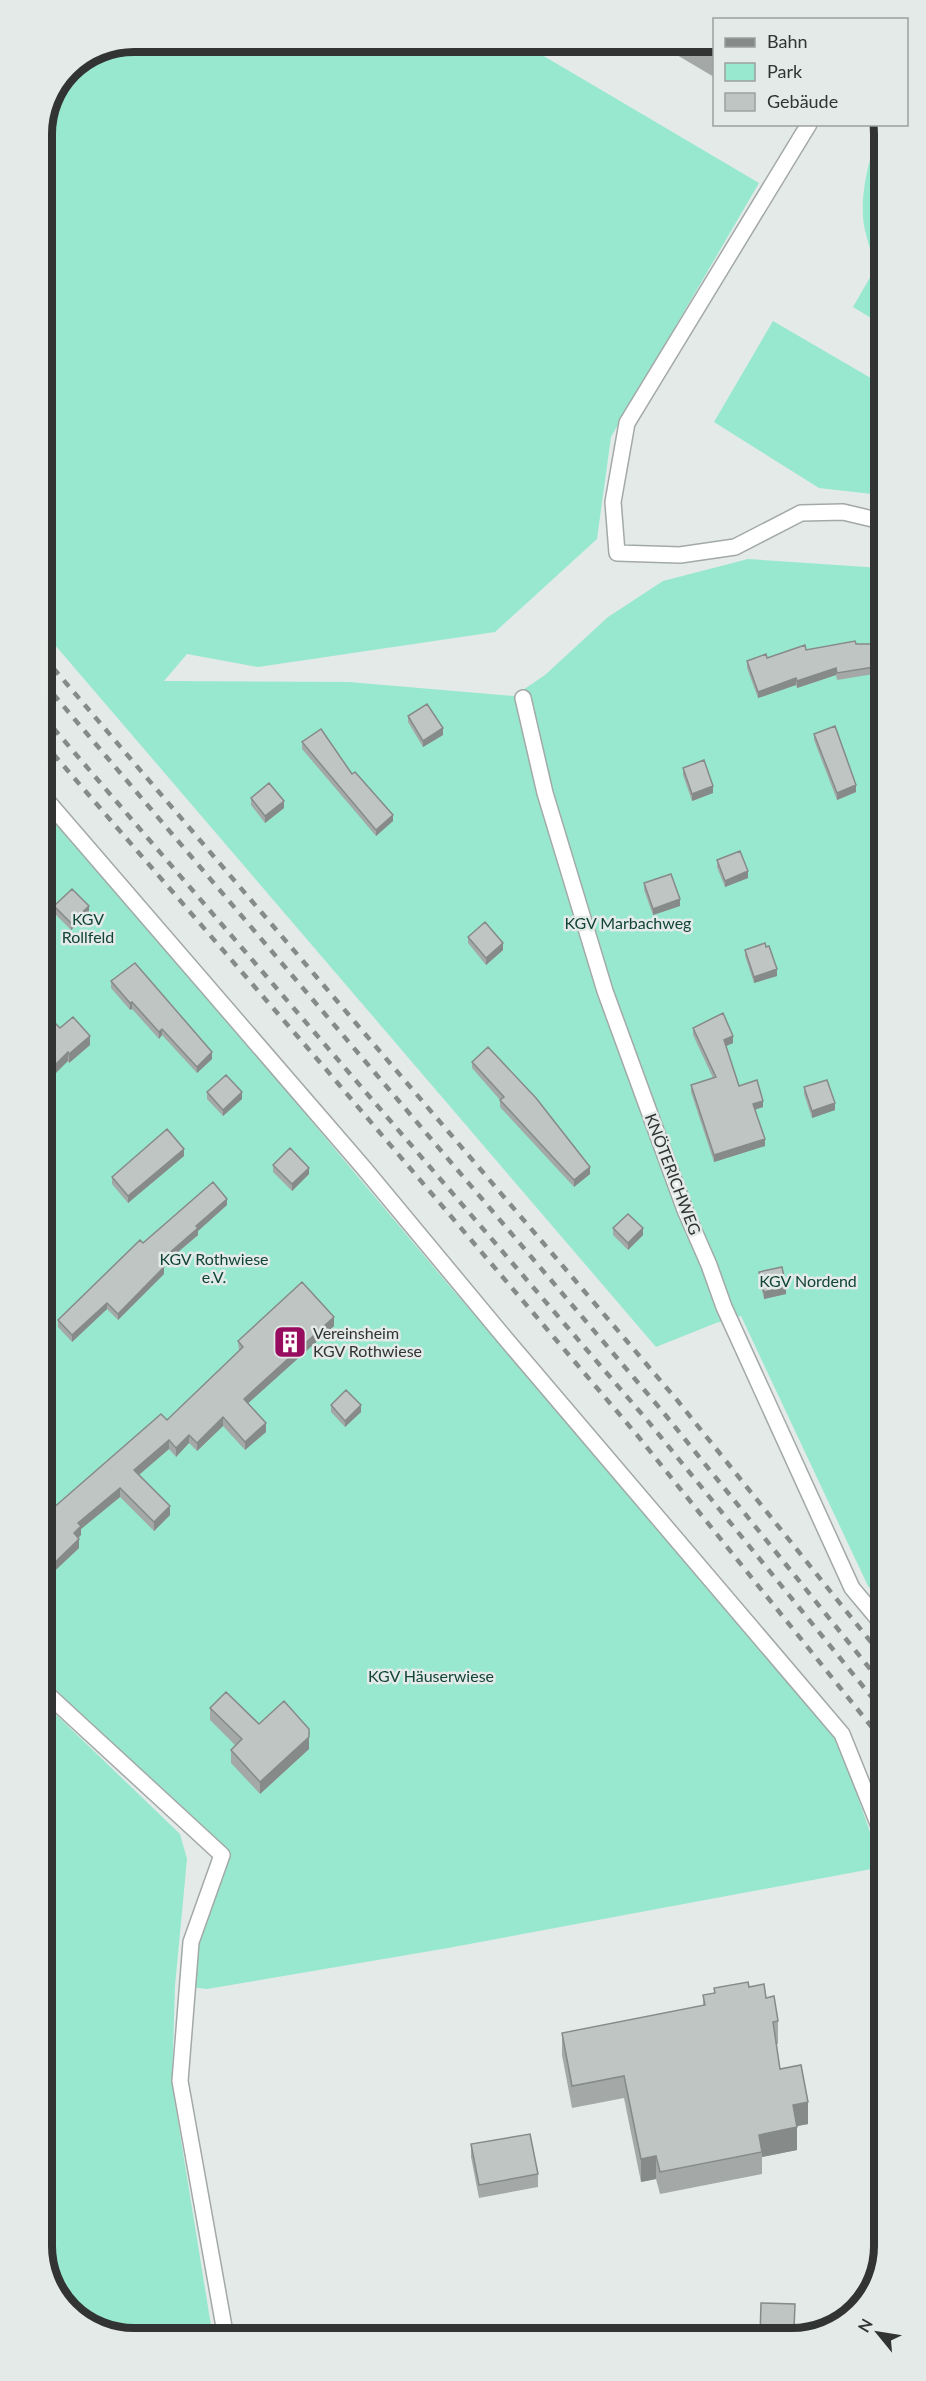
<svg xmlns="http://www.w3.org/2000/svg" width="926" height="2381" font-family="Lato,sans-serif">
  <rect width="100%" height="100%" fill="#e3eae8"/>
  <path fill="#98e8cf" d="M135,42H520L759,183L611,437L597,539L495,632L258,667L187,654L164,681L349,682L514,696L545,675L608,617L663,581L748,559L881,568L883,1603L868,1586L741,1316L716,1323L656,1347L43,631L42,129L69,69Z
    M881,128V324L853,307L876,267C872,255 868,243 865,230C858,201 869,155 881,128Z
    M773,321L881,384V495L819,488L714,422Z
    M43,806L153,932L452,1289L625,1487L839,1742L882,1867L448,1948L207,1989L191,1987L198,1941L217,1858V1840L44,1682Z
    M44,1703L180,1834L187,1859L175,1986L172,2084L213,2338L128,2339L74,2316L45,2271Z
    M884,2013V2148L872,2015Z"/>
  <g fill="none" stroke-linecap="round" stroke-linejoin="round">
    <g stroke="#a3a9a6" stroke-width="18">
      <path id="service" d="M809,124L627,423L613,502L617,553L680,555L735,547L801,513L843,512L881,521
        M523,698L545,793L605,991L685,1210L709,1265L724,1307L852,1588L883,1625
        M43,796L363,1167L505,1338L842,1734L883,1836
        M44,1691L222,1855L191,1942L180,2081L226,2338"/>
    </g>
    <use href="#service" stroke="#fff" stroke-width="15"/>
    <path stroke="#868b89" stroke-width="4.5" stroke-dasharray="8 8" stroke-linecap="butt" d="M43,656L677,1400L883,1657
      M43,682L663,1412L883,1685
      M43,716L647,1420L883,1711
      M43,742L324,1067L637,1435L883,1741"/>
  </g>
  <path fill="#a4a9a8" d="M655,42H714V77Z
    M856,644H882V674H874L837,680L836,675L797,688L796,685L758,698L747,668V661L767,658L806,650Z
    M408,716L443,735L423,747L408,722Z
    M814,734L856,792L837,800L814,740Z
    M302,742L352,774L393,821L376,836L302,749Z
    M683,768L713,793L692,801L683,775Z
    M251,798L284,808L265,823L251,805Z
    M717,860L748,878L725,887L717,867Z
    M644,883L680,906L653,915L644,890Z
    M54,906L89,913L71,930L54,913Z
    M468,937L503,950L486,965L468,943Z
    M745,950L777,976L754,983L745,956Z
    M111,981L212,1059L197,1073L162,1035L159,1039L132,1009L130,1010L111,988Z
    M60,1028L90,1045L69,1063L68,1061Z
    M693,1028L733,1043L726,1046L739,1086L763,1107L755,1110L765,1146L714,1162L691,1092V1085L713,1078L693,1035Z
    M472,1062L590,1174L574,1187L500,1107V1100L472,1068Z
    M804,1087L835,1110L812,1118L804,1094Z
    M207,1092L242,1099L223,1116L207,1099Z
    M184,1156L128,1203L112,1184V1177Z
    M273,1165L309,1174L292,1191L273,1172Z
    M227,1205L198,1231V1235L163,1265L164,1274L118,1320L107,1309L72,1342L58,1327V1320L143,1243Z
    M613,1228L643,1235L628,1250L613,1235Z
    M759,1272L786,1294L764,1299L759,1279Z
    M334,1326L248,1403L266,1432L245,1450L223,1426L197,1451L189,1443L176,1457L169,1449L139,1475L170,1515L154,1531L120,1497L81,1529V1535L78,1538L79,1548L44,1581V1538L49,1533L44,1528V1516L167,1420L239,1351L238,1341Z
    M331,1405L361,1412L345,1427L331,1412Z
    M210,1708L259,1724L309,1749L260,1794L231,1763V1750L236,1746L210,1720Z
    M749,1987L766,1998L778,2021V2044H776L780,2069L808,2124L797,2126V2150L762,2157V2174L660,2194L656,2179L641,2182L624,2098L572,2108L562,2055V2033L703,2006V1995L714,1993V1988Z
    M471,2144L538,2174V2187L479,2198L471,2157Z"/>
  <path fill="#868a88" d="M836,668V675L797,688V681Z
    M796,678V685L758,698V692Z
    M443,728V735L423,747V741Z
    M856,785V792L837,800V793Z
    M713,786V793L692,801V794Z
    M284,801V808L265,823V816Z
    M393,815V821L376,836V830Z
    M748,871V878L725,887V881Z
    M680,899V906L653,915V909Z
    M89,906V913L71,930V923Z
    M503,943V950L486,965V958Z
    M777,969V976L754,983V977Z
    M132,1002V1009L130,1010V1003Z
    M162,1029V1035L159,1039V1032Z
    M90,1036V1045L69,1063V1054Z
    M733,1036V1043L724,1047V1040Z
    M68,1052V1061L44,1085V1076Z
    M212,1052V1059L197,1073V1067Z
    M242,1092V1099L223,1116V1110Z
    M763,1101V1107L753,1110V1104Z
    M835,1103V1110L812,1118V1111Z
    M765,1139V1146L714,1162V1155Z
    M184,1149V1156L128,1203V1196Z
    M590,1167V1174L574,1187V1180Z
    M309,1168V1174L292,1191V1184Z
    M227,1199V1205L198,1231V1235L159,1268V1262L196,1226Z
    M643,1228V1235L628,1250V1243Z
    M164,1267V1274L118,1320V1314Z
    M786,1287V1294L764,1299V1292Z
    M107,1303V1309L72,1342V1335Z
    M334,1317V1326L244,1407V1399Z
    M361,1405V1412L345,1427V1421Z
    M223,1417V1426L197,1451V1443Z
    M266,1423V1432L245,1450V1442Z
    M189,1435V1443L176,1457V1448Z
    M169,1440V1449L134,1479V1470Z
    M120,1488V1497L81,1529V1535L74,1542V1533L78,1523Z
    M170,1506V1515L154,1531V1522Z
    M79,1539V1548L44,1581V1573Z
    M309,1737V1749L260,1794V1782Z
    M808,2102V2124L793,2127V2105Z
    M797,2127V2150L762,2157V2152L759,2135Z
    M656,2156V2179L641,2182V2159Z"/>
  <path fill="#bfc5c3" stroke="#868a88" stroke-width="1.5" d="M855,641L856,644H882V667H874L837,673L836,668L797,681L796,678L758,692L747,661L766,654L767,658L805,645L806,650Z
    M427,704L443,728L423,741L408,716Z
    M835,726L856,785L837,793L814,734Z
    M321,729L352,774L355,772L393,815L376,830L302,742Z
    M704,760L713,786L692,794L683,768Z
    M269,783L284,801L265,816L251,798Z
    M740,851L748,871L725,881L717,860Z
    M671,874L680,899L653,909L644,883Z
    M72,889L89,906L71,923L54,906Z
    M485,922L503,943L486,958L468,937Z
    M765,943L766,947L769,946L777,969L754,977L745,950Z
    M135,963L212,1052L197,1067L162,1029L159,1032L132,1002L130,1003L111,981Z
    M43,1011L60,1028L73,1017L90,1036L69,1054L68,1052L44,1076Z
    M723,1013L733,1036L724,1040L739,1086L757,1080L763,1101L753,1104L765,1139L714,1155L691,1085L716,1077L693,1028Z
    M488,1047L536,1098L590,1167L574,1180L500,1100L504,1097L472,1062Z
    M226,1075L242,1092L223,1110L207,1092Z
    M827,1080L835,1103L812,1111L804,1087Z
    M167,1129L184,1149L128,1196L112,1177Z
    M290,1148L309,1168L292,1184L273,1165Z
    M213,1182L227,1199L196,1226L198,1228L159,1262L164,1267L118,1314L107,1303L72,1335L58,1320L140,1240L143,1243Z
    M628,1214L643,1228L628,1243L613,1228Z
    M782,1267L786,1287L764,1292L759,1272Z
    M302,1282L334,1317L244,1399L266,1423L245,1442L223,1417L197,1443L189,1435L176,1448L169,1440L134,1470L170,1506L154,1522L120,1488L78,1523L81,1526L74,1533L79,1539L44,1573V1538L54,1529L44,1519V1516L161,1414L167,1420L243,1347L238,1341Z
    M346,1390L361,1405L345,1421L331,1405Z
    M226,1692L259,1724L284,1701L309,1729V1737L260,1782L231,1750L242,1739L210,1708Z
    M748,1982L749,1987L764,1984L766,1998L774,1996L778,2021L773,2022L780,2069L801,2065L808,2102L793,2105L797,2127L759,2135L762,2152L660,2172L656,2156L641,2159L624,2076L572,2086L562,2033L705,2005L703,1995L715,1993L714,1988Z
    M530,2134L538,2174L479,2185L471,2144Z
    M761,2303L795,2304L794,2329L824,2331L816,2336H760Z"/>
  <defs>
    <g id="building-square" transform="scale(1.725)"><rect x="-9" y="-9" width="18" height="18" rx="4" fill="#980c5f" stroke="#e3eae8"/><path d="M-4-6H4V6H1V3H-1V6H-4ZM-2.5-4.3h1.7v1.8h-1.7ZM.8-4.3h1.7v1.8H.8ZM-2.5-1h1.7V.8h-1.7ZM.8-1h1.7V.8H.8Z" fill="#fff"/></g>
  </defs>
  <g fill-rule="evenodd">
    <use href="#building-square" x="290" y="1342"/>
  </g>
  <g text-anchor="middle" stroke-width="5" stroke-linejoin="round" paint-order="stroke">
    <g font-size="16" fill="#124437" stroke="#e3eae8">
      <text x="88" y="925">KGV<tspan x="88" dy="18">Rollfeld</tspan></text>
      <text x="628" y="929">KGV Marbachweg</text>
      <text x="214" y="1265">KGV Rothwiese<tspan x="214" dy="18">e.V.</tspan></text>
      <text x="808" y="1287">KGV Nordend</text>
      <text x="431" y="1682">KGV Häuserwiese</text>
    </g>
    <g font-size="16" fill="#323433" stroke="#e3eae8">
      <text transform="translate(673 1174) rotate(69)" y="6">KNÖTERICHWEG</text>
    </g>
    <g font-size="16" fill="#323433" stroke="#e3eae8" text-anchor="start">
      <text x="313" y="1339">Vereinsheim<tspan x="313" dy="18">KGV Rothwiese</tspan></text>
    </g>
  </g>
  <path d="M0 0H926V2381H0ZM134 52H792A82 82 0 0 1 874 134V2246A82 82 0 0 1 792 2328H134A82 82 0 0 1 52 2246V134A82 82 0 0 1 134 52Z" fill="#e3eae8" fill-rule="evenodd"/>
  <path fill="none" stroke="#323433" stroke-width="8" d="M134 52H792A82 82 0 0 1 874 134V2246A82 82 0 0 1 792 2328H134A82 82 0 0 1 52 2246V134A82 82 0 0 1 134 52Z"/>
  <rect x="713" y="18" width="195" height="108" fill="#e3eae8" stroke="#9ca1a0" stroke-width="1.5"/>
  <rect x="725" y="38" width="30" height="9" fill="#868b89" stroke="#9ca1a0" stroke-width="1.5"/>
  <text x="767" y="48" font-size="18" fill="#323433">Bahn</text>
  <rect x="725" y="63" width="30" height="18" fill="#98e8cf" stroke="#9ca1a0" stroke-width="1.5"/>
  <text x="767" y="78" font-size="18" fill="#323433">Park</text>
  <rect x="725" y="93" width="30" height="18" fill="#bfc5c3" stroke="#9ca1a0" stroke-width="1.5"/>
  <text x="767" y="108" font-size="18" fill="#323433">Gebäude</text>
  <g transform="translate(878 2333) rotate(300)" stroke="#e3eae8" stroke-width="4.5" paint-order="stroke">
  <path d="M0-4.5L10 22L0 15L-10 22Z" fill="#323433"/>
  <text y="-9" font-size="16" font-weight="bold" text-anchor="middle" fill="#323433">N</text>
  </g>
</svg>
